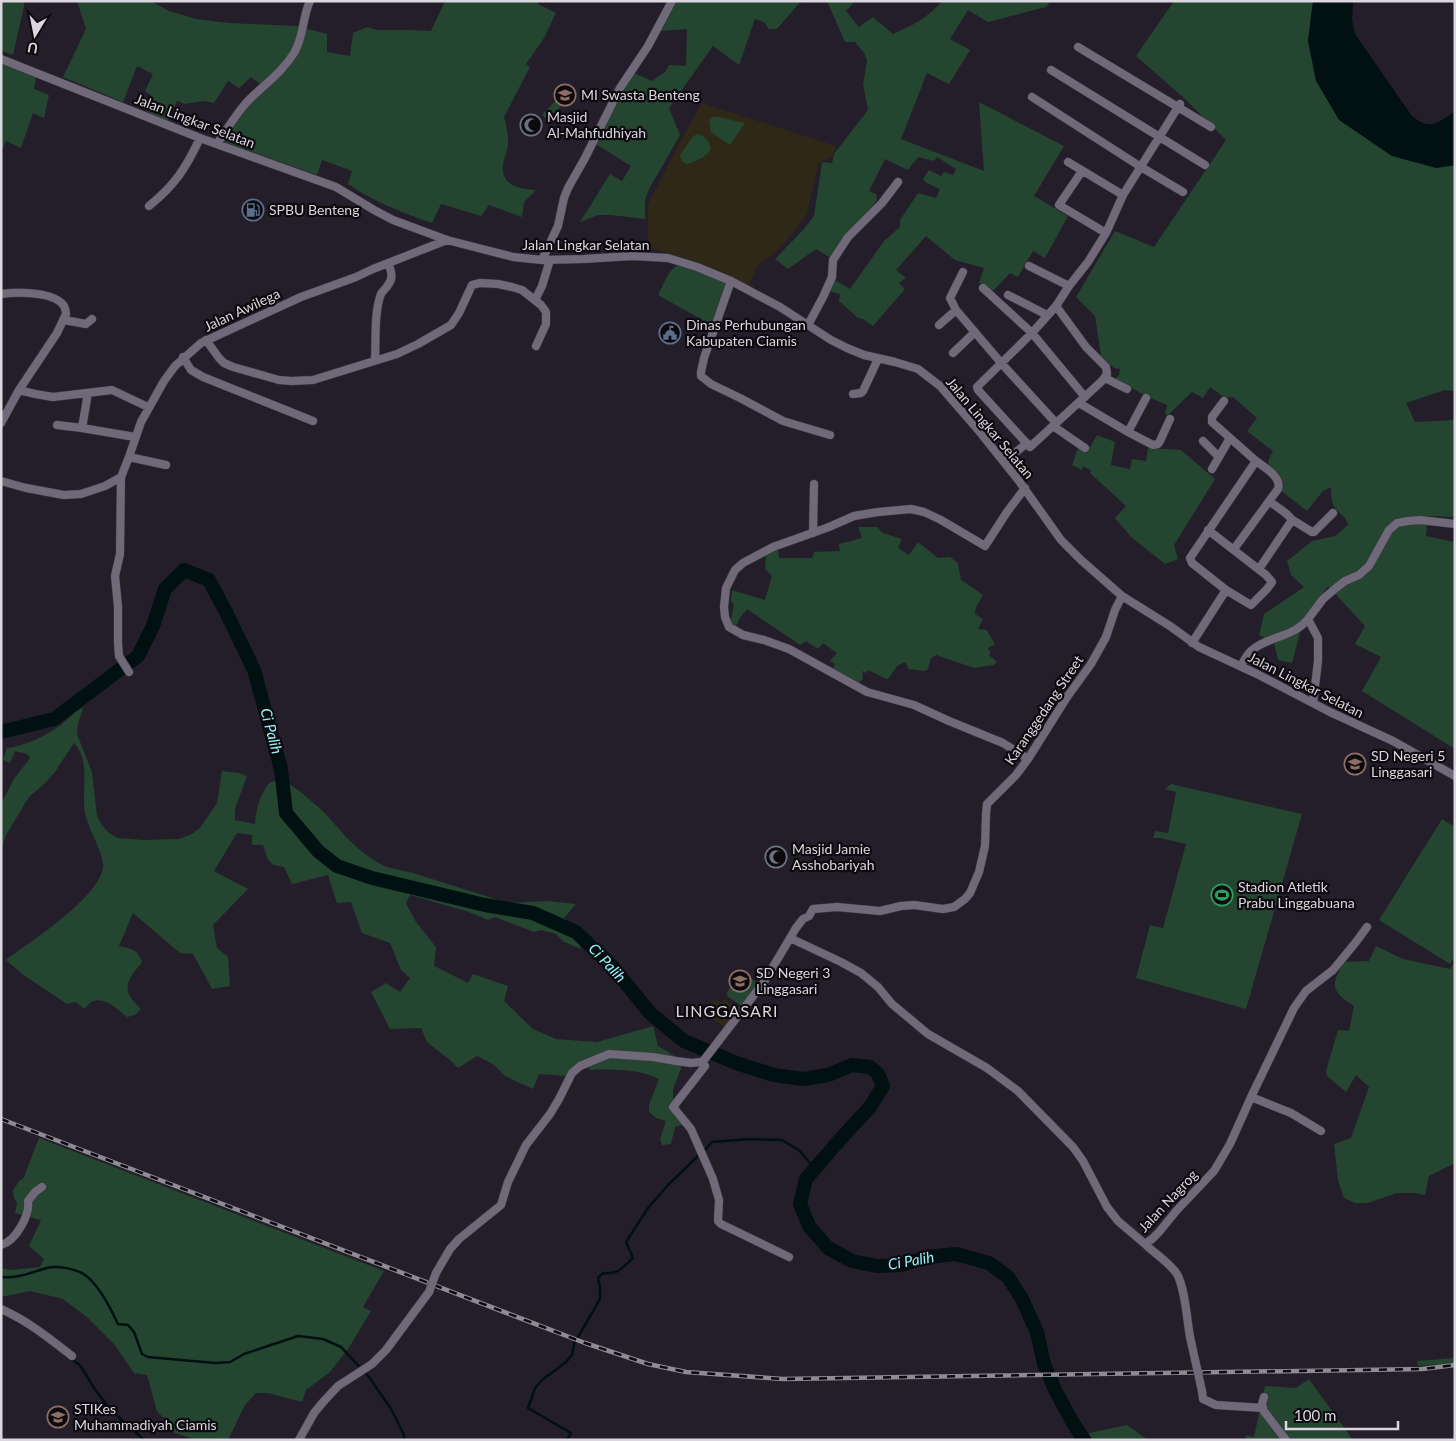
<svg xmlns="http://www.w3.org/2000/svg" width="1456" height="1441" font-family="Lato,sans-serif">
  <rect width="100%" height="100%" fill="#241e2b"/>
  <path fill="#2f2817" d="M702,103L836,146L832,157L819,162L807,214L786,241L772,255L757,266L749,285L680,257L648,247V204L682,138Z
    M715,998L721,1003L724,999L739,1010L725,1028L704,1012Z"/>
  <path fill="#24452f" d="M1,1H25L13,55L1,51Z
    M77,1H151L169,11L196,19L229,23L296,26L327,34V52L350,56L353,33L367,27L377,30H408L431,31L445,1H538V4L556,13L544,38L526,64L530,67L504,117C506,126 509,135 508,145C507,153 501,164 503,172C505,187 524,189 536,190L524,202L522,217L489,205L481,216L441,204L432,223C403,213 374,202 348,184L352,171L322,160L317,175L222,141L251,102L265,88L251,77L239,88L228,81L214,103L203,101L185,104L177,101L168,121L145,111L152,96L145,91L153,74L137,66L123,102L63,77L86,29Z
    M677,1H801L777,29H769L764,22L755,19L739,65L713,46L669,108L680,135L649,189L645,200V219L611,215H598L580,222L610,174L622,181L631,166L594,143L634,73L652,81L665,72L669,65L686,66L687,29L661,31Z
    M827,1H855L846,11L859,27L873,17L893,34C915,24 925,20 942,1H1051L1046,7L988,22L968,10L950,39L970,50L949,84L927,73L901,139L984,171L979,102L1064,146L1034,196L1068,216L1045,258L1033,251L1018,277L1010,273L993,291L979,283L984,268L955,260L926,236L896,270L906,278L899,283L905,289L873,326L863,319L858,318L839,301L840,294L829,291L833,279L850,289L884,241L900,227V220L918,193L936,198L940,189L925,182L923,179L929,170L941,176L944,172L953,175L956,169L937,157L934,161L918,157L908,170L885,159L869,191L876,194L877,200L831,258L816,249L788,269L775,259L804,229L814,216L822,162L832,163L834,154L868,110L863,85L867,60L864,53L855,42H845Z
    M1174,1H1313L1308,41L1436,168L1455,165V391L1445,390L1406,403L1415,422L1455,420V517L1428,516L1426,536L1455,542V749L1362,691L1381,657L1355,644L1365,626L1328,586L1308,614L1300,633L1292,663L1278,660L1274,643L1259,635L1264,614L1304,587L1291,575L1287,561L1312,541L1335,536L1348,525C1345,514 1340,515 1335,508C1331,503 1331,494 1331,487L1323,491L1307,511L1280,490L1284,485C1272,472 1262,468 1273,451L1247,431L1257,418L1233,397L1225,398L1210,387L1203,398L1192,392L1168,415L1165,414L1167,405L1146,396L1115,379L1119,375L1120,369L1114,368L1101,356L1095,316L1076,297L1115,231L1154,247L1226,140L1184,98L1136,56Z
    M1,64L36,77L34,89L49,95L44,118L33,113L21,148L6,141L1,153Z
    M567,88L573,93L548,120L542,115Z
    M712,117H718L745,123L730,145L711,132L709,121Z
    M698,134C705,136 715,145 708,153C705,157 691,164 686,164L681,160L680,155L693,136Z
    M681,264L727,282L713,326L658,295C664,284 669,267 681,264Z
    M1097,435L1115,442L1111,465L1130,469L1132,459L1146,461L1148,448L1181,450L1215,479L1174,545L1178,559L1165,564L1131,537L1115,518L1126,506L1090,473L1091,470L1083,466L1082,470L1072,465L1078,448L1088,451Z
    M858,527H877L883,533L902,539L898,548L909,555L918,542L938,558L950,557L958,563L961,580L983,595L976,607L975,614L983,619L978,629L987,630L995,645L989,647L988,649L991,652L989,655L997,662L993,665L974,668L936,655L931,658L928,669L925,671L909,669L905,662L897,666L888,679H886L868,670L866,673L862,671L863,679L856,685L831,671L835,664L830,661L837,653L823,643L818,649L806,641L800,645L747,609L739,619L735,629L730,625L734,604L731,602L732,590L765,600L772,576L765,569L766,553L778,549L779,558H812L814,552L840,551L839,544L862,538Z
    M83,708L78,724L77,734L92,772L97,816L101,824L109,833L118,838L144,840L179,839L190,835L200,828L217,803L222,771L239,773L247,776L235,809V820L255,824C256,808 260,794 270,782L279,781L289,784L302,793L324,812L346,837L360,850L372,859L386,867L413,873L508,903L548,901L576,904L564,918L573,925L581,949L564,942L556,934L541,930L534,932L495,917L488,920L469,912L410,895L406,903L416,922L436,947L434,966L468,983L473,974L508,986L504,1001L533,1029L556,1039L597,1042L653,1026L658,1046L676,1057L682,1066L673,1089V1102L685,1124L675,1127L671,1144L662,1145L660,1139L666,1121L656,1118L649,1112V1105L659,1079C637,1069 614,1069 590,1070L585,1061L567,1076L539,1074L533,1089L505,1076L493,1064L477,1056L458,1068L450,1060L427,1042L421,1028L390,1029L371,992L386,983L400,992L410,978L401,970L390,943L362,933L351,902L337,903L328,875L292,884L284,867C267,865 268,859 263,845H252V835L237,833L214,871L248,889L213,925L217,948L228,957L230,986L212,989L193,954L180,953L133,913L119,946C131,949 137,948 142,962C139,967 135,970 132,975C122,991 130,998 141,1009L135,1015L127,1017C118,1010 106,997 94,1001C90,1002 87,1006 84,1009L76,1002L67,1004L22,974L6,960C30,942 100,897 103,867C105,856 87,826 85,813C81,790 91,761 74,743L55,772L44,784L29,797L6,835L1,851V804L14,779L30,758L27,754L15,751L10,763L3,760L7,748C25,746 43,737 58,727C67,721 73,712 83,708Z
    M1171,784L1302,814L1246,1009L1136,978L1150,925L1163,928L1186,844L1160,838H1153L1155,831L1168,833L1176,792L1165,789Z
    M1442,819L1455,827V956L1450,964L1379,920Z
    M1376,946L1403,959L1450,969L1455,961V1163L1429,1176L1425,1195L1414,1193H1397L1368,1203H1355L1344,1198L1338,1180L1334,1144L1351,1138L1369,1087L1356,1075L1346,1092L1327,1076L1326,1071L1338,1030L1349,1031L1354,1006C1331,991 1330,986 1344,962L1369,961Z
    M743,973L747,975L745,978L749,980L751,978L758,984L742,1006L727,996L728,994L726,993Z
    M39,1138L384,1271L363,1307L371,1311L348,1349L330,1372L306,1390L302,1402L268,1393H256L245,1405L228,1440H197L175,1433L166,1421L157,1411L147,1375L134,1373L114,1344L88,1318L63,1299L30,1291L1,1297V1268L11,1270L40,1267L44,1259L29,1246L41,1220L15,1213L17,1202L14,1198L13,1190L20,1180L23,1179Z
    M1455,1358V1363L1418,1366L1417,1361Z
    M1309,1379L1353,1440H1245L1246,1435L1254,1437L1265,1386L1296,1388Z
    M1127,1425L1148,1440H1092L1089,1433Z"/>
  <path fill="#011011" d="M1313,1H1353L1352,20L1355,34L1412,116C1430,131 1438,123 1455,111V165L1436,168L1392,156L1339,120L1316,81L1308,41Z"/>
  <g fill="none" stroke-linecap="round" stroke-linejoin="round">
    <path stroke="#011011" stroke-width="2.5" d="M704,1151L712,1142L749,1139L782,1140L800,1151L815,1169
      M1,1277C18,1279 32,1272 47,1268C56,1265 77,1269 85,1275C98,1284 111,1309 118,1324L128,1325L134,1332L142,1354L148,1357L215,1363L230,1362L244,1354L298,1336L323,1339L341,1347L369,1377L391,1409L403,1433L405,1440
      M65,1355L80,1365L94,1388L110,1409L144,1440
      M567,1440L571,1433L528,1408L535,1388L542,1380L566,1362L572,1355L574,1344L600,1299V1287L598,1278L603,1273C618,1275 622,1268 633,1258L626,1242L648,1208L668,1185L700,1154"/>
    <path stroke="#011011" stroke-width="14" d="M1,732L54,719L138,656L153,626L165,589L184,570L209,580L226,612L254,670L281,769L286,813L318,851L337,866L372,878L485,905L533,913L576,932L611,965L650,1013L684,1041L736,1063L774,1075L803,1079L828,1075L852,1065L870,1067L878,1074L883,1086L870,1107L836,1144L806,1179L800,1204L809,1226L828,1248L852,1261L877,1266L901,1265L927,1257L956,1254L989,1263L1008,1277L1022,1299L1037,1332L1044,1364L1055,1390L1073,1423L1084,1440"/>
    <g stroke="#3f3a44" stroke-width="9">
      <path id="minor" d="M1078,47L1211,127
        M1,59L200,138L336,187L374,210L393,220L447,240L513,257L542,260L584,259L632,256L668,258L697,267L731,281L780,307L831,340L847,348L864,355L895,362L918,369L940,386L979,431L1019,481L1061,540L1081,560L1122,596L1170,626L1199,647L1257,674L1330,712L1393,741L1455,776
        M1051,70L1205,165
        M1032,97L1141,167L1183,192
        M217,144C226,130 235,116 246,103C262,86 282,73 294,53C304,37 302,18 310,1
        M1068,162L1123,195
        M1082,171L1059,205L1106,233
        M149,206C175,185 186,168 200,138
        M542,260L558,226L564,198L568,188L585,158L620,88L648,46L672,1
        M1029,266L1069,286
        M963,272L950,298L956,310L1002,364L1056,423
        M731,281L704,358L701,372V376L711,384L740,398L783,421L830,435
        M983,288L1032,333L1085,397
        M1,294C17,292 54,291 64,306C65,308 66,311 66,314L57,333L19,390
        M1008,295L1047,315
        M535,300L542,286L550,260
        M1056,306L1086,347L1106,367L1107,374L1102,381L1030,447L978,390L977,387L1032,333L1056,306L1069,286L1088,262L1106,233L1123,195L1180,104
        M64,320L86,324L92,319
        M808,325L823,297L832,277L833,260L848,237L882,203L898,182
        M939,325L956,310
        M206,340L219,358L224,363L233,367L279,380L292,381L313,380L397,354L418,344L451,325L459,313L472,285L480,283L498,284L512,287L522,290L541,305L546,312V324L536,346
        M953,353L975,332
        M183,357L191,370L203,377L313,421
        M375,360C376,342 374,311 381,294C383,290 386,289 388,285C394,278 391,270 388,263
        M1105,378L1127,389
        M88,393L82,428L135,437
        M853,394L861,393L863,391L878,359
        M1079,403L1128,432L1153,445L1158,444L1160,441L1170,419
        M1,423L19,390L35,394L53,397L112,390L148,407
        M57,425L82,428
        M1053,426L1085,448
        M1128,432L1146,398
        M1203,441L1219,457
        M129,457L166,465
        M1004,462L1027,443
        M1212,469L1230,438
        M121,477L120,554L115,576L118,607V643L119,656L129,672
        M1,481L26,488L64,495L81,494L105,486L114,481L121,477L129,457L141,422L164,381L175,366L201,343L301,297L356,277L373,269L447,240
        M1025,488L1007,512L985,546L941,520L924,512L911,509L878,512L854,516L829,527L773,547L743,563L735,570L726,588L724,607L725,617L729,627L743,635L764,640L789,649L867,692L914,705L949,721L1003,743L1028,759
        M1291,519L1312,532H1314L1333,513
        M1208,530L1266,575L1272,582L1267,589L1251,605L1226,590
        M813,533L814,484
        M1234,549L1278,489C1282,477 1264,467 1256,461
        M1259,569L1292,520C1287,512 1276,507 1269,501
        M1192,643L1226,590L1192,563L1190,558L1256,461L1212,422V417L1224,401
        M1241,666C1244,660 1247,654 1252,650C1269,636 1294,637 1308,619
        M1313,703L1318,661V638L1308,619L1323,599L1336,588L1345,581L1359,575L1369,566L1389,530L1397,523L1408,521L1420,520L1455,524
        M790,938L841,962L861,973L878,987L892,1004L928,1034L987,1068L1018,1091L1073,1147L1083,1161L1107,1207L1118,1221L1145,1244L1152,1239L1159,1232L1177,1210L1214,1171L1230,1144L1252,1095L1294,1008L1306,991L1333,970L1356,942L1367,927
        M701,1062L705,1066L673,1107L691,1129L713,1179L719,1200L718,1221L721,1224L789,1257
        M1251,1097L1291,1113L1321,1131
        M1145,1244C1155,1254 1169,1262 1177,1274C1185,1288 1187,1320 1190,1337
        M1,1245C16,1241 30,1215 28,1201L35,1192L42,1187
        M436,1273L450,1249L459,1239L501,1205L508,1182L526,1145L550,1114L559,1099L572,1073L580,1066L609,1054L653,1057L676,1061L691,1063L701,1062L704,1060L764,982L796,928L803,919L809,916L813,909L837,907L880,911L901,906L914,905L943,909L954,907L965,899L970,893L979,872L985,846L986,814L987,804L1016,775L1028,759L1067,697L1091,664L1106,637L1115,610L1122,596
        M1,1309C28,1321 49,1338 72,1356
        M1202,1391L1203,1399L1216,1405L1263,1408
        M1264,1397L1262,1404L1263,1410L1286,1440
        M299,1440L314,1413L324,1401L338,1386L372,1364L386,1350L429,1292"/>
    </g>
    <use href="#minor" stroke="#706979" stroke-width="8"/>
    <g stroke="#8f8b95" stroke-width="4.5">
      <path id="rail" d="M1,1119L585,1343L648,1364L686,1372L783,1379L1422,1369L1455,1365"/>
    </g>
    <use href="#rail" stroke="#0c0a0f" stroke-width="2.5" stroke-dasharray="8" stroke-linecap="butt"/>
    <g stroke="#3f3a44" stroke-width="9" stroke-linecap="butt">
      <path id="minor-bridge" d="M429,1292L436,1273
        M1190,1337L1202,1391"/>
    </g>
    <use href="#minor-bridge" stroke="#706979" stroke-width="8"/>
  </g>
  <defs>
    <g id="school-ring" transform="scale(1.125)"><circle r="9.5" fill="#0c0a0f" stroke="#8d6e63" stroke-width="1.5"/><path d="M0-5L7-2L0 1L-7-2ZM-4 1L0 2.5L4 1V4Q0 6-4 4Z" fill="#8d6e63"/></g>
    <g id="mosque-ring" transform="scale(1.125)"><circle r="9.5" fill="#0c0a0f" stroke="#6b7280" stroke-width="1.5"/><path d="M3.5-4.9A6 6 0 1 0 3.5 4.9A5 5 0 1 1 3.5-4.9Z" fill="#6b7280"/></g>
    <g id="fuel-ring" transform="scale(1.125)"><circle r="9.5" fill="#0c0a0f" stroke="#5c6f8a" stroke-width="1.5"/><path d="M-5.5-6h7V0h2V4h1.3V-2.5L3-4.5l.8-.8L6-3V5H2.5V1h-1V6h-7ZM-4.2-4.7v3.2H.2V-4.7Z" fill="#5c6f8a"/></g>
    <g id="civic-ring" transform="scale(1.125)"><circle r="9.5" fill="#0c0a0f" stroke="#5c6f8a" stroke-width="1.5"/><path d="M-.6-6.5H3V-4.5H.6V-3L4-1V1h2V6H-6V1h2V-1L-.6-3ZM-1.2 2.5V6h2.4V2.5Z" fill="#5c6f8a"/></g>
    <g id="stadium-ring" transform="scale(1.125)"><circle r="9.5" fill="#0c0a0f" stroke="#2e9e5b" stroke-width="1.5"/><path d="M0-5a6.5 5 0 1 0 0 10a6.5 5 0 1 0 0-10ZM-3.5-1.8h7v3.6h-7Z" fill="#2e9e5b"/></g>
    <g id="university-ring" transform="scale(1.125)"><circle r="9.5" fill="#0c0a0f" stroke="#8d6e63" stroke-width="1.5"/><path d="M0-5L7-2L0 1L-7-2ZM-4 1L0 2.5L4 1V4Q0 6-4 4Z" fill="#8d6e63"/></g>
  </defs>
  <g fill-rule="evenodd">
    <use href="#school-ring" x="565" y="95"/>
    <use href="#mosque-ring" x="531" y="125"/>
    <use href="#fuel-ring" x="253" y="210"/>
    <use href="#civic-ring" x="670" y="333"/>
    <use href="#school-ring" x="1355" y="764"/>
    <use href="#mosque-ring" x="776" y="857"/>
    <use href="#stadium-ring" x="1222" y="895"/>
    <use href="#school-ring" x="740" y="981"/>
    <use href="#university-ring" x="58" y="1417"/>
  </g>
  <g text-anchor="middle" stroke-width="4.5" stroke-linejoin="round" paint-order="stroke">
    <g font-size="14" fill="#dbd7df" stroke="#0c0a0f" text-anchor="start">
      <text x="581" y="100">MI Swasta Benteng</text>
      <text x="547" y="122">Masjid<tspan x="547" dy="16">Al-Mahfudhiyah</tspan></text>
      <text x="269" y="215">SPBU Benteng</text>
      <text x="686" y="330">Dinas Perhubungan<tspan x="686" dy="16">Kabupaten Ciamis</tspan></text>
      <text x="1371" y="761">SD Negeri 5<tspan x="1371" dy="16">Linggasari</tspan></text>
      <text x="792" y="854">Masjid Jamie<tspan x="792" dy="16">Asshobariyah</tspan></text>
      <text x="1238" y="892">Stadion Atletik<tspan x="1238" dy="16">Prabu Linggabuana</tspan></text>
      <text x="756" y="978">SD Negeri 3<tspan x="756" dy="16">Linggasari</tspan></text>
      <text x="74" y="1414">STIKes<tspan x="74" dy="16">Muhammadiyah Ciamis</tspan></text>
    </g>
    <g font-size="14" fill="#dbd7df" stroke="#0c0a0f">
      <text transform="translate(195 121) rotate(21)" y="5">Jalan Lingkar Selatan</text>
      <text x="586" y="250">Jalan Lingkar Selatan</text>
      <text transform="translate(242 310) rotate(-25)" y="5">Jalan Awilega</text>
      <text transform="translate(990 428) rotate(50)" y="5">Jalan Lingkar Selatan</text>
      <text transform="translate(1306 685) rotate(27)" y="5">Jalan Lingkar Selatan</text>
      <text transform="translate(1044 710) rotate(-56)" y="5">Karanggedang Street</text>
      <text transform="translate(1168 1201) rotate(-47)" y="5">Jalan Nagrog</text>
    </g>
    <g font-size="15" font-style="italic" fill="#92f5fa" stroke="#0c0a0f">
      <text transform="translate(271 731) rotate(75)" y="5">Ci Palih</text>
      <text transform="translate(607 963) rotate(47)" y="5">Ci Palih</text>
      <text transform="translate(911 1261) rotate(-10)" y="5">Ci Palih</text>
    </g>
    <g font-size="16" letter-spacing="1" fill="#dbd7df" stroke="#0c0a0f">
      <text x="727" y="1017">LINGGASARI</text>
    </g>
  </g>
  <rect width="1456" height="1441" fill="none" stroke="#dbd7df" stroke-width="5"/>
  <g transform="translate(35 35) rotate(190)" stroke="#0c0a0f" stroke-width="4" paint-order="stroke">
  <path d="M0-4L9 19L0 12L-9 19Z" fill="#dbd7df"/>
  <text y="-8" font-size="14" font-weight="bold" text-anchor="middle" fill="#dbd7df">U</text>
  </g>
  <path d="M1286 1421v8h112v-8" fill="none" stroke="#dbd7df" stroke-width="2.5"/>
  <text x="1294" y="1421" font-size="15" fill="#dbd7df" stroke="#0c0a0f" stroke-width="4" paint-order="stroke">100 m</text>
</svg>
